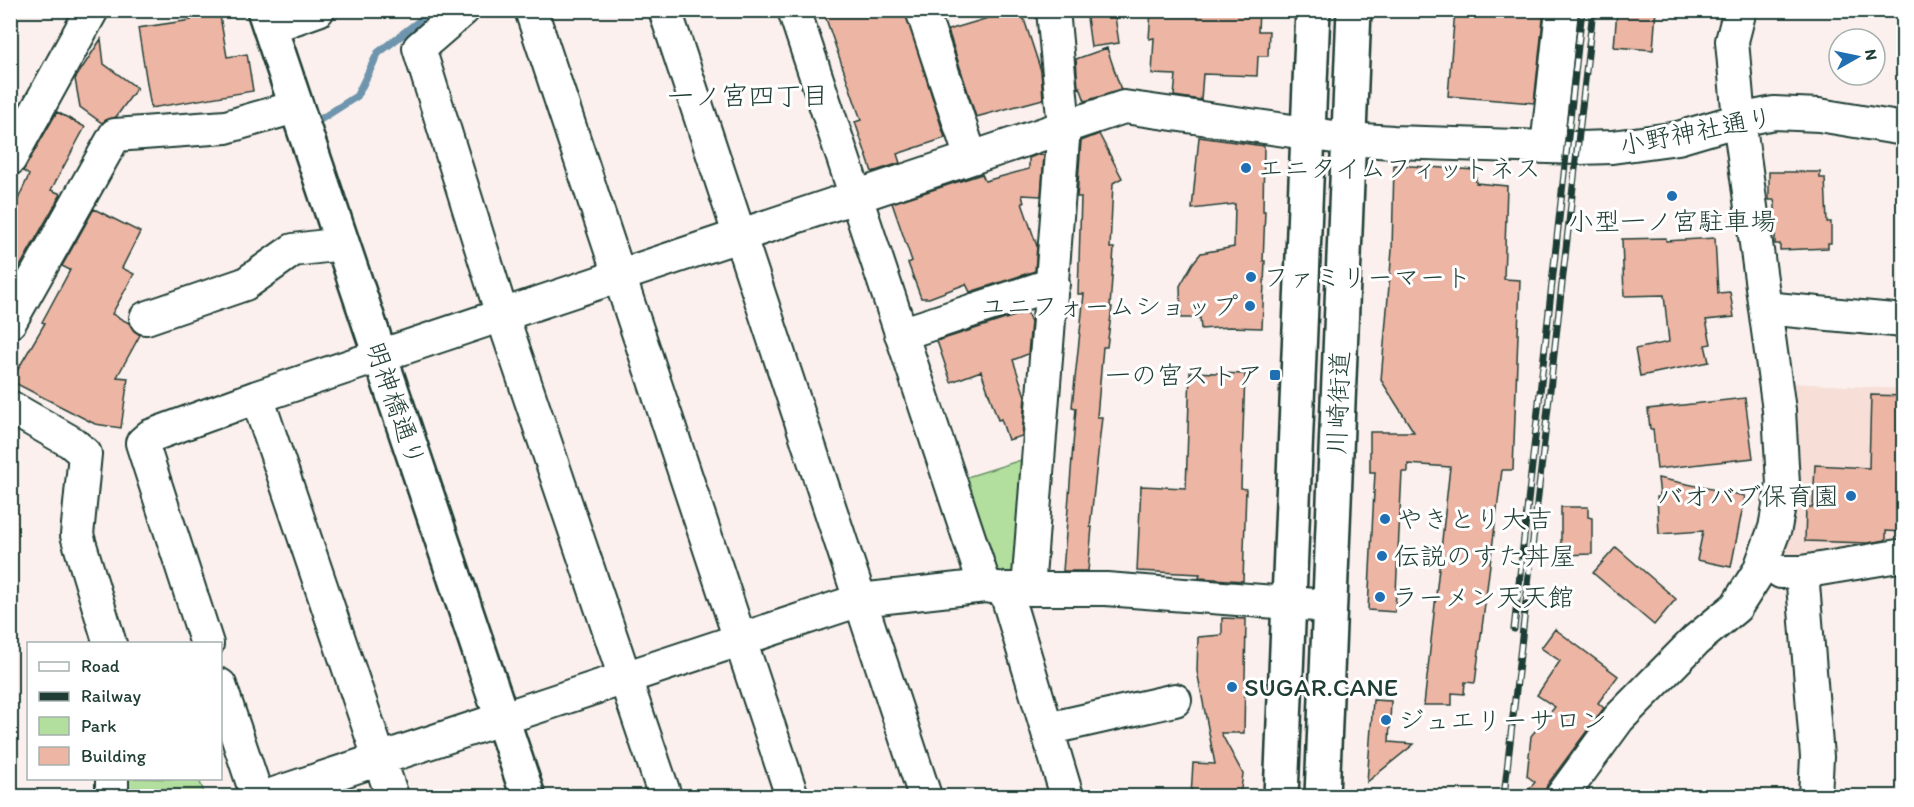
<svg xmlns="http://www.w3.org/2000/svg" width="1914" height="807" font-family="Itim,'Klee One',sans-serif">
  <rect width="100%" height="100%" fill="#fbf0ed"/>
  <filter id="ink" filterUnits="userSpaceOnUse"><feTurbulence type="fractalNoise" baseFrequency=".0167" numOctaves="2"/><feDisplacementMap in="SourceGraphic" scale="12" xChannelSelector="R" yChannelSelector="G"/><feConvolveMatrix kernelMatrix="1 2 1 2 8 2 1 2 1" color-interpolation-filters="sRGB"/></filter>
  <g filter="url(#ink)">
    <path fill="#f7ded7" d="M1792,383L1903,389V545L1782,561L1795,520L1800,471Z"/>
    <path fill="#b2df9d" stroke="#688e68" stroke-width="1.5" d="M1021,460L1029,465L1021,563L1006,579L991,567L962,489L967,477Z
      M124,778L199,779L205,796H124Z"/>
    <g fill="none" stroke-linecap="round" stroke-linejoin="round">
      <path stroke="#6e95ad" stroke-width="8" d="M321,119L357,96L378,53L421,20"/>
    </g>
    <path fill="#edb5a4" stroke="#1f3d34" stroke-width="1.5" d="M207,10H219L227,57L247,54L253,91L151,108L138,28L191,20L190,13Z
      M823,10H905L945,138L897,154L900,163L872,172L855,122L861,120Z
      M1015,10H1021L1041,71L1043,99L976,117L948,30Z
      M1086,10H1114L1119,43L1091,47Z
      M1151,10H1259L1258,31H1269L1268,56H1258L1257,76L1203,74L1201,100L1174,96L1176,75L1152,74L1154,38L1149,39Z
      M1455,10H1544L1534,103L1448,96Z
      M1617,10H1656L1653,50L1614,47Z
      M101,39L104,64L137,88L116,117L106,120L102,123L80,107L75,79Z
      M1107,48L1121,90L1085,101L1080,87L1078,88L1076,59Z
      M57,112L85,127L51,190L61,194L10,284V217L29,175L23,171Z
      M1099,134L1122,178L1113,183L1110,248H1114L1110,307H1112L1107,347H1103L1097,417H1102L1090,527H1092L1088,571H1063L1076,408L1072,407L1084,294H1078L1081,197H1077L1081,141Z
      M1199,137L1264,146L1263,211H1265L1263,261H1265L1262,328L1229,327L1201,329L1200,318H1181L1180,286L1193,263L1201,253L1234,247L1235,204L1192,209Z
      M1039,154L1044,155L1041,196L1022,195L1024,203H1022L1037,246L1035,271L970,292L966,284L929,298H921L908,263L912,261L892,203L982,174L985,181L1029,169V158Z
      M1394,165L1476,170V183L1507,186L1504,279L1520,280L1513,470H1502L1475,683L1465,682L1464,694L1452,693V705H1424L1450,467L1408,464V472H1402L1395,612L1368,610L1375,472H1370V432H1414L1381,380L1392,250Z
      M1769,172H1820V178H1825L1827,222H1831V243H1828V248L1780,250V244H1775V205L1774,200H1769Z
      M94,209L140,232L122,268L134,274L112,314L129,323L134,331L140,335L117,377L128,378L121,428L95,424L11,381L45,323L42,322L70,270L62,266Z
      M1666,238V241L1715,238L1718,293L1730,292L1734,317L1706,320L1711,344L1705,345L1709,362L1640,376L1635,349L1669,342L1664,295L1624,296L1622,239Z
      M1027,312L1031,322L1028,354L1013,360L1025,396L1022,436L1008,440L1001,419L998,420L981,371L951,382L937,341Z
      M1190,372L1245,374L1241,488L1246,489L1243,581L1199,578L1200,574L1137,571L1141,486L1186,488Z
      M1871,395L1904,396V532L1886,531V540L1867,543L1805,541L1806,507H1813L1815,465L1869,468Z
      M1745,398L1753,458L1657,469L1653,429H1650L1648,409Z
      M1658,478L1745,496L1731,567L1697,560L1703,531L1659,534L1657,497H1660Z
      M1561,507H1588V517L1592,518V554L1561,555Z
      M1616,547L1676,599L1654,625L1593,573Z
      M1222,618L1246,619L1244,733H1221L1243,774L1240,796H1191L1193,763L1215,764L1197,671L1198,637L1222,635Z
      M1555,629L1618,676L1598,703L1604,708L1547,785L1544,796H1523L1535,782L1527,776L1531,736L1555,707L1537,695L1560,661L1541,648Z
      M1373,700L1391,701L1389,742L1414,744L1367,782Z"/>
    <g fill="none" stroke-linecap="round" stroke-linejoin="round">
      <g stroke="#1f3d34" stroke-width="36">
        <path id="street" d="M463,10L419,48L502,315L665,796
          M531,10L792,796
          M665,10L925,796
          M794,10L985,586
          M922,10L971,158
          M270,27L318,10
          M1547,147L1562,10
          M10,159L92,10
          M1765,308L1904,321
          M146,318L245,284L293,250L342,244
          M10,322L115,135L226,127L295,107
          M901,334L1053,284
          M257,397L392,796
          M10,407L71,442L85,454L77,535L110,644
          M1781,572H1802L1904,555
          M1802,572L1817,757L1815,796
          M1005,589L1067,796
          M1028,589L1064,127L1053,10
          M207,644L142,443L150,436L257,397L1124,107L1348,139L1393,142L1578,148L1612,147L1678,138L1739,120L1774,113L1819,115L1904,129
          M220,685L257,796
          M1047,729L1175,700
          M112,796V778
          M268,796L860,600L985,586L1005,589H1106L1329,606
          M1562,796L1619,718L1696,640L1736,607L1759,571L1775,528L1783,484L1779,410L1739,120L1732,41L1740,10"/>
      </g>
      <g stroke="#1f3d34" stroke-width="38">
        <path id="secondary" d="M264,10L528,796"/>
      </g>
      <g stroke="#1f3d34" stroke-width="38">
        <path id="primary" d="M1281,796L1313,10
          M1322,796L1354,10"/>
      </g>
      <use href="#street" stroke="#fff" stroke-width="32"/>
      <use href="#secondary" stroke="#fff" stroke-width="33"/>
      <use href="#primary" stroke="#fff" stroke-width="33"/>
      <g stroke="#1f3d34" stroke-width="7">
        <path id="rail" d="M1514,629L1582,10
          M1504,796L1593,10"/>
      </g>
      <use href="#rail" stroke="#fff" stroke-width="4.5" stroke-dasharray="14" stroke-linecap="butt"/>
    </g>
  </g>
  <g fill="#1f6fb2" stroke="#fff" stroke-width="2">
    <circle cx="1246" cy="168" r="6"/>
    <circle cx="1672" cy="196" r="6"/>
    <circle cx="1251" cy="277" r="6"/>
    <circle cx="1250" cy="306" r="6"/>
    <rect x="1269" y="369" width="12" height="12" rx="3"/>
    <circle cx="1851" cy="496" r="6"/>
    <circle cx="1385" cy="519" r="6"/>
    <circle cx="1382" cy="556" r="6"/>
    <circle cx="1380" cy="597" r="6"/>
    <circle cx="1232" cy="687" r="6"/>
    <circle cx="1386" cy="720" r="6"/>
  </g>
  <g text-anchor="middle" stroke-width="6" stroke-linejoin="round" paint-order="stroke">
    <g font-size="26" fill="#1f3d34" stroke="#fff">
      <text transform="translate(1696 131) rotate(-11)" y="9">小野神社通り</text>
      <text transform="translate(1338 403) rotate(-88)" y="9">川崎街道</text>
      <text transform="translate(396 404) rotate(71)" y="9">明神橋通り</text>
    </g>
    <g font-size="26" fill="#1f3d34" stroke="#fff" text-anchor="start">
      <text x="1258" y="177">エニタイムフィットネス</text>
      <text x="1672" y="230" text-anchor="middle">小型一ノ宮駐車場</text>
      <text x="1263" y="286">ファミリーマート</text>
      <text x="1238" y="315" text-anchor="end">ユニフォームショップ</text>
      <text x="1263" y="384" text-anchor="end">一の宮ストア</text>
      <text x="1839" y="505" text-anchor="end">バオバブ保育園</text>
      <text x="1397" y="528">やきとり大吉</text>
      <text x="1394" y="565">伝説のすた丼屋</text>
      <text x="1392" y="606">ラーメン天天館</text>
      <text x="1244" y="696">SUGAR.CANE</text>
      <text x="1398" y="729">ジュエリーサロン</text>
    </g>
    <g font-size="27" fill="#1f3d34" stroke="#fff">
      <text x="748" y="105">一ノ宮四丁目</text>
    </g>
  </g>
  <rect width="1914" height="807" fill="none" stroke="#fff" stroke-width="36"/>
  <rect x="18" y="18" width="1878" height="771" fill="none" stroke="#1f3d34" stroke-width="2" filter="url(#ink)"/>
  <rect x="27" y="642" width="195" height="138" fill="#ffffff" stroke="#a5b1ae" stroke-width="1.5"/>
  <rect x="39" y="662" width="30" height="9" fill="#ffffff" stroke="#a5b1ae" stroke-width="1.5"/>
  <text x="81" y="672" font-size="18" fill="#1f3d34">Road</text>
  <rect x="39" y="692" width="30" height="9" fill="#1f3d34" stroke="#a5b1ae" stroke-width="1.5"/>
  <text x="81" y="702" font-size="18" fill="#1f3d34">Railway</text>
  <rect x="39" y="717" width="30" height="18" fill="#b2df9d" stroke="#a5b1ae" stroke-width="1.5"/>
  <text x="81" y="732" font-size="18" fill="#1f3d34">Park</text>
  <rect x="39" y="747" width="30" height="18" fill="#edb5a4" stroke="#a5b1ae" stroke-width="1.5"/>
  <text x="81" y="762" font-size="18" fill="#1f3d34">Building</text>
  <g transform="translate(1857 57) rotate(81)"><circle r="28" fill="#ffffff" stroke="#a5b1ae" stroke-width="1.5"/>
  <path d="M0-4.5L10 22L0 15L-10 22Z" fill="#1f6fb2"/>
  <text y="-9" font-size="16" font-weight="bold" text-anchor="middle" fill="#1f3d34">N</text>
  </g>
</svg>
